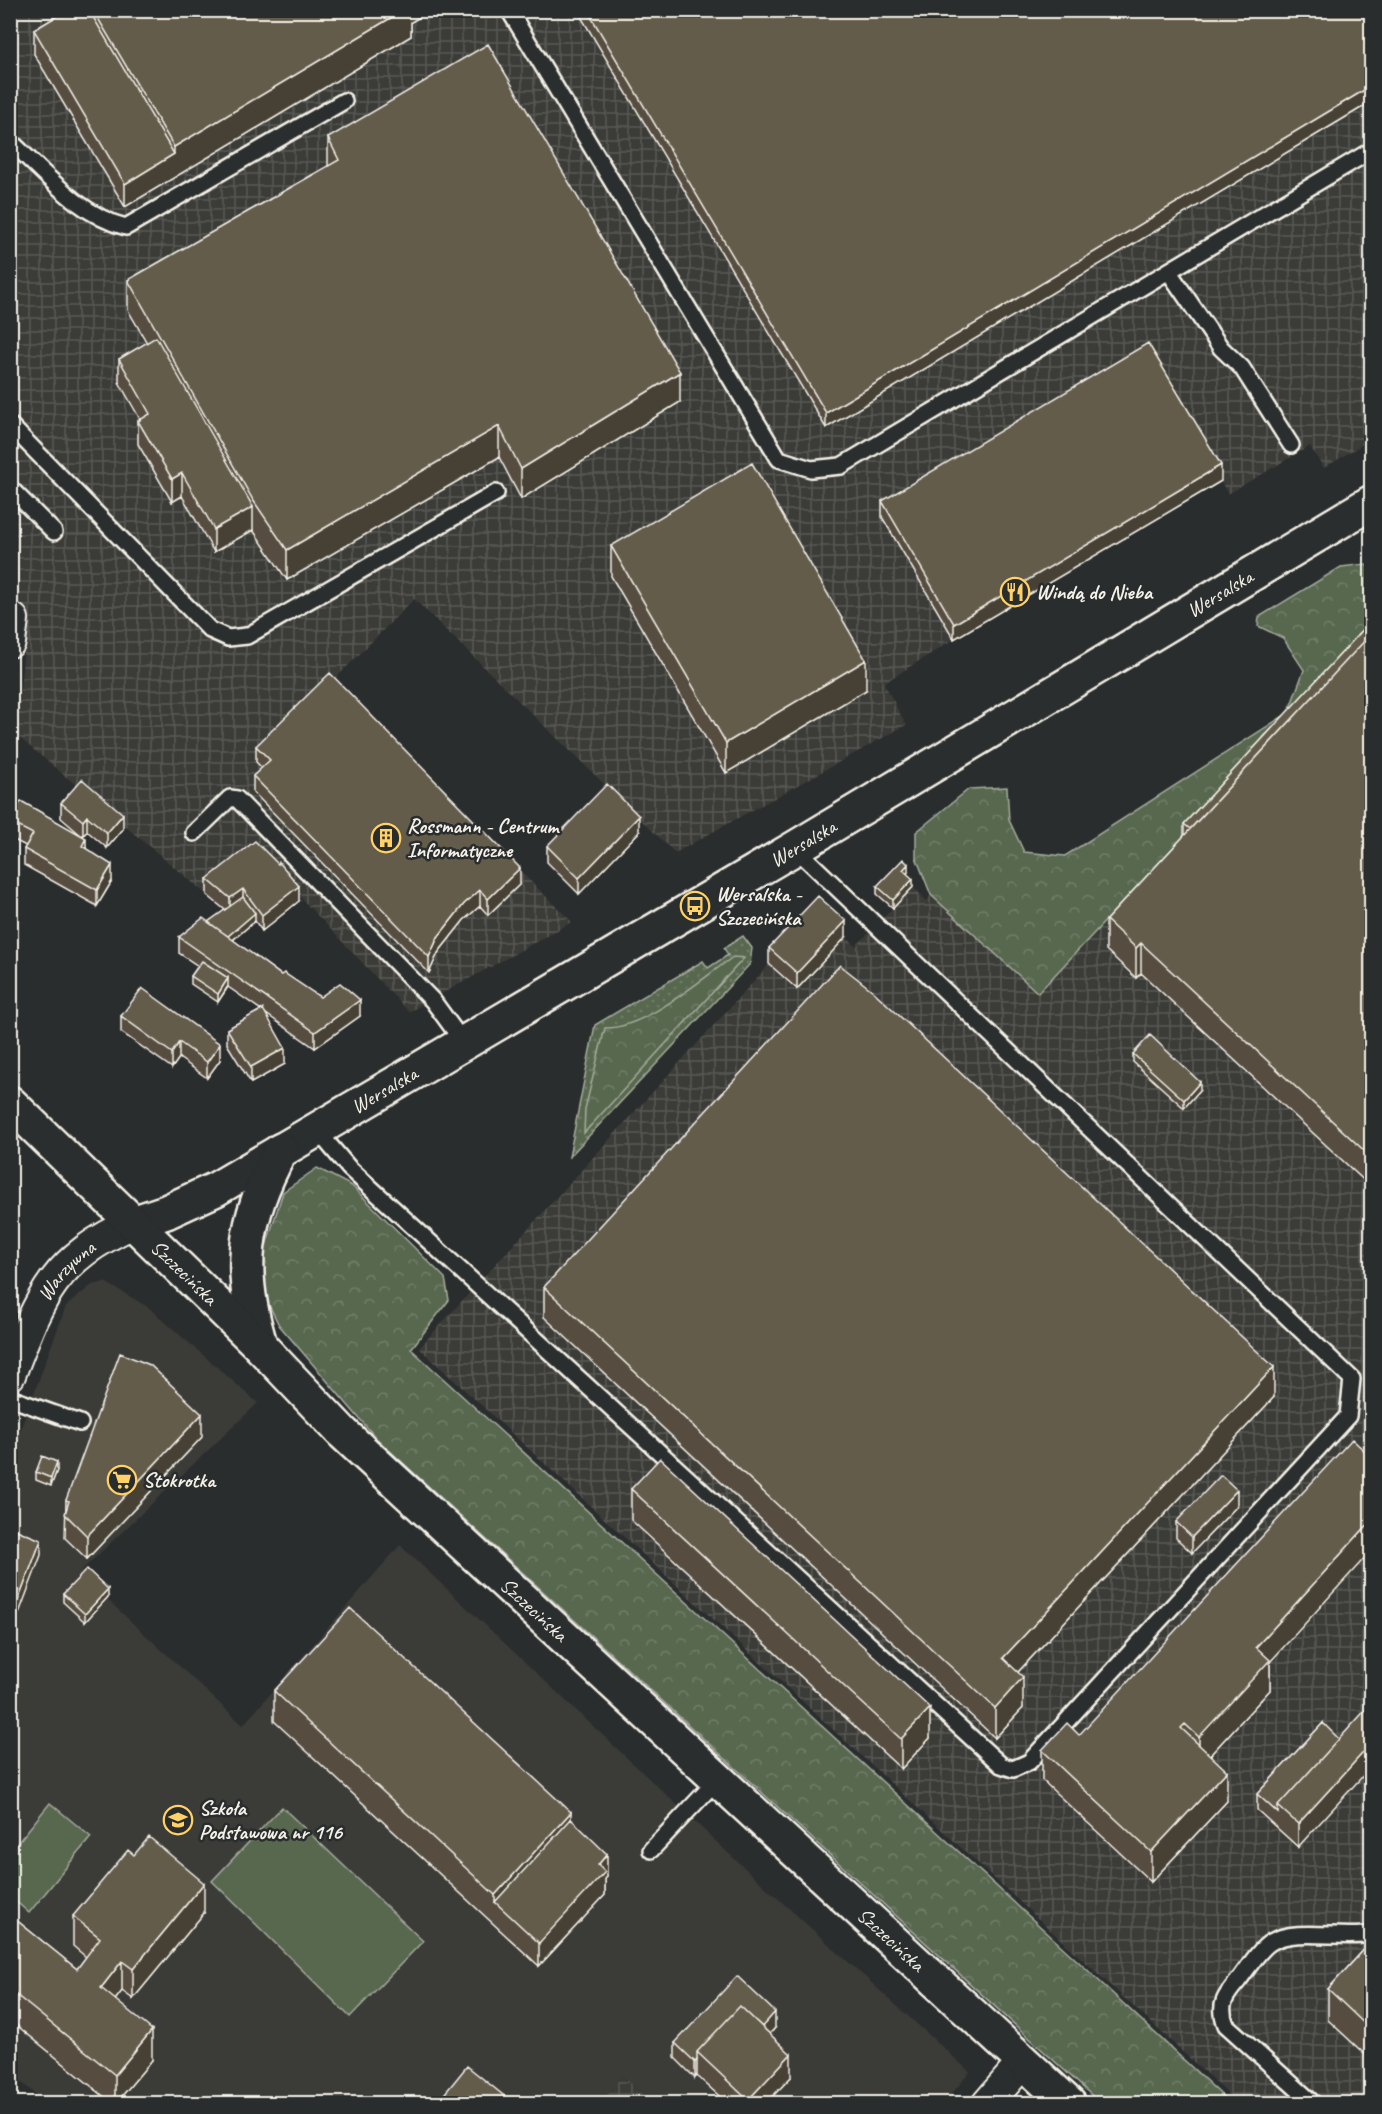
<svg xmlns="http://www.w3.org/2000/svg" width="1382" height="2114" font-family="Caveat,sans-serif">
  <defs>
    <pattern id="industrial-grid" width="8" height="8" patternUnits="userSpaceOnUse" patternTransform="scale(1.5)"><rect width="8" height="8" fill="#3b3b37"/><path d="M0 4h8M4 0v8" fill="none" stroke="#585854"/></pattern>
    <pattern id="grass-dots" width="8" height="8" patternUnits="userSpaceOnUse" patternTransform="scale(1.5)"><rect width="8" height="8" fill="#596850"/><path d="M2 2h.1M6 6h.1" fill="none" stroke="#717e69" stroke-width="1.8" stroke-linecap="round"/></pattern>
    <pattern id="forest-crowns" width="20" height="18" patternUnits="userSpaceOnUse" patternTransform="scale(1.5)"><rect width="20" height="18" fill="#596850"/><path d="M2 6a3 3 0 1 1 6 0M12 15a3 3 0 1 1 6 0" fill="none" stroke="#717e69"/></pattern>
  </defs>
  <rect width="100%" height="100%" fill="#2a2d2e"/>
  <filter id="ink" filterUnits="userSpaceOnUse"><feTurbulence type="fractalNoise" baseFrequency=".0167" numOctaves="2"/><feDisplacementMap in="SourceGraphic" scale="12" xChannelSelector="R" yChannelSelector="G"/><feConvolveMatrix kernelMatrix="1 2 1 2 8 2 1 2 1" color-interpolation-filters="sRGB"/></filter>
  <g filter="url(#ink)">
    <path fill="#3b3b37" d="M105,1282L148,1307L258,1403L81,1571L112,1604L243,1725L400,1545L738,1862L970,2072L943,2104L652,2103L622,2076L601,2104L46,2103L11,2074L10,1458L66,1306L92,1285Z"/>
    <path fill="url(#industrial-grid)" d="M10,11H1371V439L1324,468L1310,446L1228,494L1148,359L882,517L954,639L884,683L906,725L675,853L414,599L330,684L572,922L409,1012L280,876L255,856L206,894L16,735L26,625L10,608Z
      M1371,637V2103H1238L419,1348L818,911L856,946L913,887L927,901L931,895L1038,993Z
      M622,2076L652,2103H601Z"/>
    <path fill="url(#grass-dots)" stroke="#a6ac9c" stroke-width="1.5" d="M743,936L752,948L750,964L569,1157L595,1025L703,961L708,968L728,955L724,948Z"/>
    <path fill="url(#forest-crowns)" stroke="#a6ac9c" stroke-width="1.5" d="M1366,564L1371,571V637L1038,993L931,895L916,857V832L969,789L1007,787L1009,820L1024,852L1065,856L1288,713L1304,670L1283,638L1258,626L1259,617L1341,567Z
      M733,957L744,958L584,1133L585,1109L605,1028C645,1029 700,980 733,957Z
      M317,1168L352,1186L445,1278L449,1300L411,1349L1081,1964L1230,2103H1100L377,1439L279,1325L266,1299L263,1255L283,1192Z"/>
    <path fill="#596850" stroke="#a6ac9c" stroke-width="1.5" d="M50,1803L91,1837L29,1913L11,1897V1851Z
      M282,1807L423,1941L350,2017L212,1881Z"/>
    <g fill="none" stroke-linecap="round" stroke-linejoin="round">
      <g stroke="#f4f1e8" stroke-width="20">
        <path id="service" d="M509,10L779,459L811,469L841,466L1372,150
          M10,141C45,173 80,216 126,227L344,101
          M1169,272L1221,348L1242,368L1291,445
          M10,425L210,630L228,638L247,636L496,493
          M10,488L54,532
          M194,833L230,798L237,799L433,1001L463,1042
          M316,1129L349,1168L1001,1765L1013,1769L1029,1762L1348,1416L1352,1379L795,848
          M10,1398L80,1423
          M651,1850L718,1779
          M1314,2104L1226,2025C1218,2005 1225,1996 1238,1981C1247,1970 1258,1950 1271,1942C1296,1927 1342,1940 1372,1934"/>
      </g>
      <g stroke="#f4f1e8" stroke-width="34">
        <g id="minor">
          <path d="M10,642L13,619"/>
          <path id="s1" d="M10,1375C40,1297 52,1260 133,1223"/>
          <path d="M987,2104L1024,2061"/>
        </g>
      </g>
      <g stroke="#f4f1e8" stroke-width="38">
        <g id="tertiary">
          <path id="s2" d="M133,1223L166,1212L216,1189L795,848L1372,502"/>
          <path d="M261,1347C237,1272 243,1219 281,1150"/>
        </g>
      </g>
      <g stroke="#f4f1e8" stroke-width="38">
        <g id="secondary">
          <path id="s3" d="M10,1103L261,1347L343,1433L1069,2104"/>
        </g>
      </g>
      <use href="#service" stroke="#2a2d2e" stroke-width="15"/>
      <use href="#minor" stroke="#2a2d2e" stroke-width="30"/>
      <use href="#tertiary" stroke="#2a2d2e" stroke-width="33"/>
      <use href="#secondary" stroke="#2a2d2e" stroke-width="33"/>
    </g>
    <path fill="#564e41" stroke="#f4f1e8" stroke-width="1.5" d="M67,10H425V14L411,22V36L125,207L34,54V30Z
      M577,10H1371V102L826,428Z
      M328,138L680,402L521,499L499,457L287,580L253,530L214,552L182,496L172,502L138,444V421L140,419L119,382V359L147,343L128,310V280L328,166Z
      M1221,481L954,639L882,517V501Z
      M611,546L866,690L726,773L611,576Z
      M1371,621V1187L1141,973L1136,978L1106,950V920L1184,836V824Z
      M256,746L520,884L488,915L480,906L464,920L438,953L429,973L253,792V776L262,768L256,762Z
      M61,803L123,829L107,848L87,831L83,836L86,849L112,881L97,906L24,865V849L26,846L10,838V819L82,836L61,818Z
      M639,832L579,894L547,862V846Z
      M908,872L907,874L913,887L893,908L877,894V886Z
      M207,879L299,901L262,931L255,921L233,940L281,975L320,997L360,1016L315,1048L266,1014L285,1064L251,1083L227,1044V1029L261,1010L228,987L218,1002L191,984V976L198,966L179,953V937L208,922L225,910L207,895Z
      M846,937L797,989L769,964V948Z
      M121,1016L220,1060L207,1078L179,1058L172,1068L121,1032Z
      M1133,1054L1200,1090L1184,1108L1133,1062Z
      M544,1287L1274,1397L1018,1672L1023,1708L995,1738L544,1317Z
      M202,1437L87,1559L65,1538L66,1500Z
      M57,1470L51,1486L36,1480V1472Z
      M631,1489L930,1738L901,1769L631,1520Z
      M1237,1506L1192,1553L1176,1538V1522Z
      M63,1594L108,1597L85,1622L63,1602Z
      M1270,1662V1690L1210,1755L1227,1801L1151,1882L1042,1780V1750L1079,1735Z
      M274,1691L571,1819L607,1877L605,1879V1895L539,1966L274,1721Z
      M1323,1723L1298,1847L1257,1810V1794Z
      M204,1913L133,1999L122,1991L115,2000L152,2060L116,2103H112L10,2020V1915L77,1969L86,1957L73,1946V1916Z
      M1371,1942V2060L1328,2020V1989Z
      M775,2028L770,2034L791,2077L766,2103H727L697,2076L695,2078L675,2058V2043Z"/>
    <path fill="#464035" stroke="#f4f1e8" stroke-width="1.5" d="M404,10H425V14L411,22V36L125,207V184L174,154V147Z
      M1371,86V102L826,428V413Z
      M680,372V402L521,499V469Z
      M499,426V457L287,580V550Z
      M1221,465V481L954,639V624Z
      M12,473V503L10,505V475Z
      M182,473V496L172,502V479Z
      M253,507V530L214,552V529Z
      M866,660V690L726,773V743Z
      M123,814V829L107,848V833Z
      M87,816V831L83,836V821Z
      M639,816V832L579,894V878Z
      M86,838V854L82,846Z
      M908,864V872L903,878V870Z
      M112,865V881L97,906V890Z
      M520,868V884L488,915V899Z
      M913,879V887L893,908V900Z
      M299,886V901L262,931V915Z
      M243,889V905L230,914V898Z
      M480,890V906L464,920L438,953L429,973V957L438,937L464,904Z
      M255,913V921L223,948V940Z
      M846,921V937L797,989V973Z
      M1141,943V973L1136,978V948Z
      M228,978V986L218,1002V994Z
      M360,1000V1016L315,1048V1032Z
      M179,1042V1058L172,1068V1053Z
      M220,1044V1060L207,1078V1062Z
      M285,1048V1064L251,1083V1067Z
      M1200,1082V1090L1184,1108V1100Z
      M1274,1367V1397L1003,1688V1658Z
      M202,1414V1437L87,1559V1536Z
      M57,1462V1470L51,1486V1478Z
      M1237,1490V1506L1192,1553V1537Z
      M1371,1521V1551L1270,1662V1690L1199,1767V1737L1256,1647Z
      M41,1540V1555L10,1637V1622Z
      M108,1589V1597L85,1622V1614Z
      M1023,1677V1708L995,1738V1708Z
      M930,1708V1738L901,1769V1739Z
      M1371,1744V1767L1298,1847V1824Z
      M1227,1771V1801L1151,1882V1852Z
      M571,1812V1842L495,1902V1895Z
      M607,1854V1877L605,1879V1895L539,1966V1943L598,1865Z
      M204,1883V1913L133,1999V1969Z
      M122,1961V1991L101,2018V1988Z
      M775,2012V2028L758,2046V2031Z
      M152,2030V2060L116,2103H115V2075Z
      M791,2054V2077L766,2103H748V2100Z
      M697,2060V2075L695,2078V2062Z"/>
    <path fill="#645b4c" stroke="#f4f1e8" stroke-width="1.5" d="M67,10H89L174,154L125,184L34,30Z
      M93,10H404L174,147Z
      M587,10H1371V86L826,413Z
      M488,44L680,372L521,469L499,426L287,550L253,500L128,280L339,160L328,138Z
      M156,337L253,507L214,529L182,473L172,479L138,421L150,414L119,359Z
      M1148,343L1221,465L954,624L882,501Z
      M752,463L866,660L726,743L611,546Z
      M1371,621V634L1190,829L1184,824Z
      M1371,634V1157L1141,943L1136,948L1106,920Z
      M330,673L520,868L488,899L480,890L464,904L438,937L429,957L253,776L270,760L256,746Z
      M82,779L123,814L107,833L87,816L83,821L61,803Z
      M607,784L639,816L579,878L547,846Z
      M21,801L86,838L82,846L112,865L97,890L24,849L33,834L10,822V819Z
      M255,841L278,864L279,862L299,886L262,915L243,889L230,898L207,879Z
      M903,859L908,864L903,870L913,879L893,900L877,886Z
      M818,896L846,921L797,973L769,948Z
      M243,897L255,913L228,936L208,922Z
      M203,918L281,975L284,973L320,997L340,983L360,1000L315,1032L179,937Z
      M202,961L228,978L218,994L191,976Z
      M840,965L873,991L1274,1367L1003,1658L1023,1677L995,1708L544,1287Z
      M142,988L220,1044L207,1062L179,1042L172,1053L121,1016Z
      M263,1009L285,1048L251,1067L227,1029Z
      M1150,1035L1200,1082L1184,1100L1133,1054Z
      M120,1353L150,1365L202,1414L87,1536L65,1514L69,1501L66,1500Z
      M1352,1439L1371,1457V1521L1256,1647L1270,1660L1199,1737L1185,1724L1181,1728L1227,1771L1151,1852L1042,1750L1067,1723L1079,1735Z
      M42,1456L57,1462L51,1478L36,1472Z
      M660,1458L930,1708L901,1739L631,1489Z
      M1221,1475L1237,1490L1192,1537L1176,1522Z
      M12,1528L41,1540L10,1622V1533Z
      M87,1569L108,1589L85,1614L63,1594Z
      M350,1608L571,1812L495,1895L274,1691Z
      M1371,1704V1744L1298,1824L1278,1806Z
      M1323,1723L1339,1739L1278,1806V1813L1257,1794Z
      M571,1819L607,1854L598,1865L605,1872L539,1943L495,1902Z
      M149,1837L204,1883L133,1969L122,1961L101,1988L152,2030L115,2075L10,1990V1915L77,1969L100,1938L73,1916L128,1850L134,1855Z
      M1371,1942V2030L1328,1989Z
      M737,1976L775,2012L762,2027L740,2006L697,2052V2060L695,2062L675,2043Z
      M740,2006L791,2054L748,2100L697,2052Z
      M467,2066L513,2103H437Z"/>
  </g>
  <defs>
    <g id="restaurant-ring" transform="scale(1.5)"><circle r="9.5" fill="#2a2d2e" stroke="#ffd166" stroke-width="1.5"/><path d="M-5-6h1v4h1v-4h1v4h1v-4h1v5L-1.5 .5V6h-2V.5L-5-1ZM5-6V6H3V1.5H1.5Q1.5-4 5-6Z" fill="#ffd166"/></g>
    <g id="building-ring" transform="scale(1.5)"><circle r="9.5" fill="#2a2d2e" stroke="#ffd166" stroke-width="1.5"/><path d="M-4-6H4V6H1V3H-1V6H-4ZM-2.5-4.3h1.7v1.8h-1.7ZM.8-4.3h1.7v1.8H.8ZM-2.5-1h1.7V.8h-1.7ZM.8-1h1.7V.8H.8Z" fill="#ffd166"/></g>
    <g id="bus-ring" transform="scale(1.5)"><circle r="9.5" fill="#2a2d2e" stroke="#ffd166" stroke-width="1.5"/><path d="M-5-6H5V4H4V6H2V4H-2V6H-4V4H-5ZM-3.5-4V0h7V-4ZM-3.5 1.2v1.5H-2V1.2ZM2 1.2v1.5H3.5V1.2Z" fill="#ffd166"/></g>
    <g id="supermarket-ring" transform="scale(1.5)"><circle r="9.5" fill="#2a2d2e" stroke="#ffd166" stroke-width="1.5"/><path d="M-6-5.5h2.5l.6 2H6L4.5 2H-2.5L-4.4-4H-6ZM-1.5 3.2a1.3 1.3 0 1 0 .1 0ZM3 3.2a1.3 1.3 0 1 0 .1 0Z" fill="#ffd166"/></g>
    <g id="school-ring" transform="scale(1.5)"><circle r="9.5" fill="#2a2d2e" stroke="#ffd166" stroke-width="1.5"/><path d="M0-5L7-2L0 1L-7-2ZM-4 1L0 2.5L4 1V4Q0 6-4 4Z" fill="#ffd166"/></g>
  </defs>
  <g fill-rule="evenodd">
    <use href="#restaurant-ring" x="1015" y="592"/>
    <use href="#building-ring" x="386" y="838"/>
    <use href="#bus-ring" x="695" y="906"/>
    <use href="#supermarket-ring" x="122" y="1480"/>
    <use href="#school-ring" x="178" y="1820"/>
  </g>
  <g text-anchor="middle" stroke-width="5" stroke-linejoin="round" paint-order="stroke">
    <g font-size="21" font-weight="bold" fill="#f4f1e8" stroke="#2a2d2e" text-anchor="start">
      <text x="1036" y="599">Windą do Nieba</text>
      <text x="407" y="833">Rossmann - Centrum<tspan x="407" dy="24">Informatyczne</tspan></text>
      <text x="716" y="901">Wersalska -<tspan x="716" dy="24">Szczecińska</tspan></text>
      <text x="143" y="1487">Stokrotka</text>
      <text x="199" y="1815">Szkoła<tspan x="199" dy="24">Podstawowa nr 116</tspan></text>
    </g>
    <g font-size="21" fill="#f4f1e8" stroke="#2a2d2e">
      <text dy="7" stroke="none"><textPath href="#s2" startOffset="1257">Wersalska</textPath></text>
      <text dy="7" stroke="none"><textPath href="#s2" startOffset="771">Wersalska</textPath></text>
      <text dy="7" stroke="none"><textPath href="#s2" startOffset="285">Wersalska</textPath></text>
      <text dy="7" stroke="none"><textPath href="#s3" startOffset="243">Szczecińska</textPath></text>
      <text dy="7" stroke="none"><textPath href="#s1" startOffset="120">Warzywna</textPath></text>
      <text dy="7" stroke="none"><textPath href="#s3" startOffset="729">Szczecińska</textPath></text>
      <text dy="7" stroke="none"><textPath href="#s3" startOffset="1215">Szczecińska</textPath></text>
    </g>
  </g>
  <rect width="1382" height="2114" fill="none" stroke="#2a2d2e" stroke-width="36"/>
  <rect x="18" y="18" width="1346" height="2078" fill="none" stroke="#f4f1e8" stroke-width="2" filter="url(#ink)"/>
</svg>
